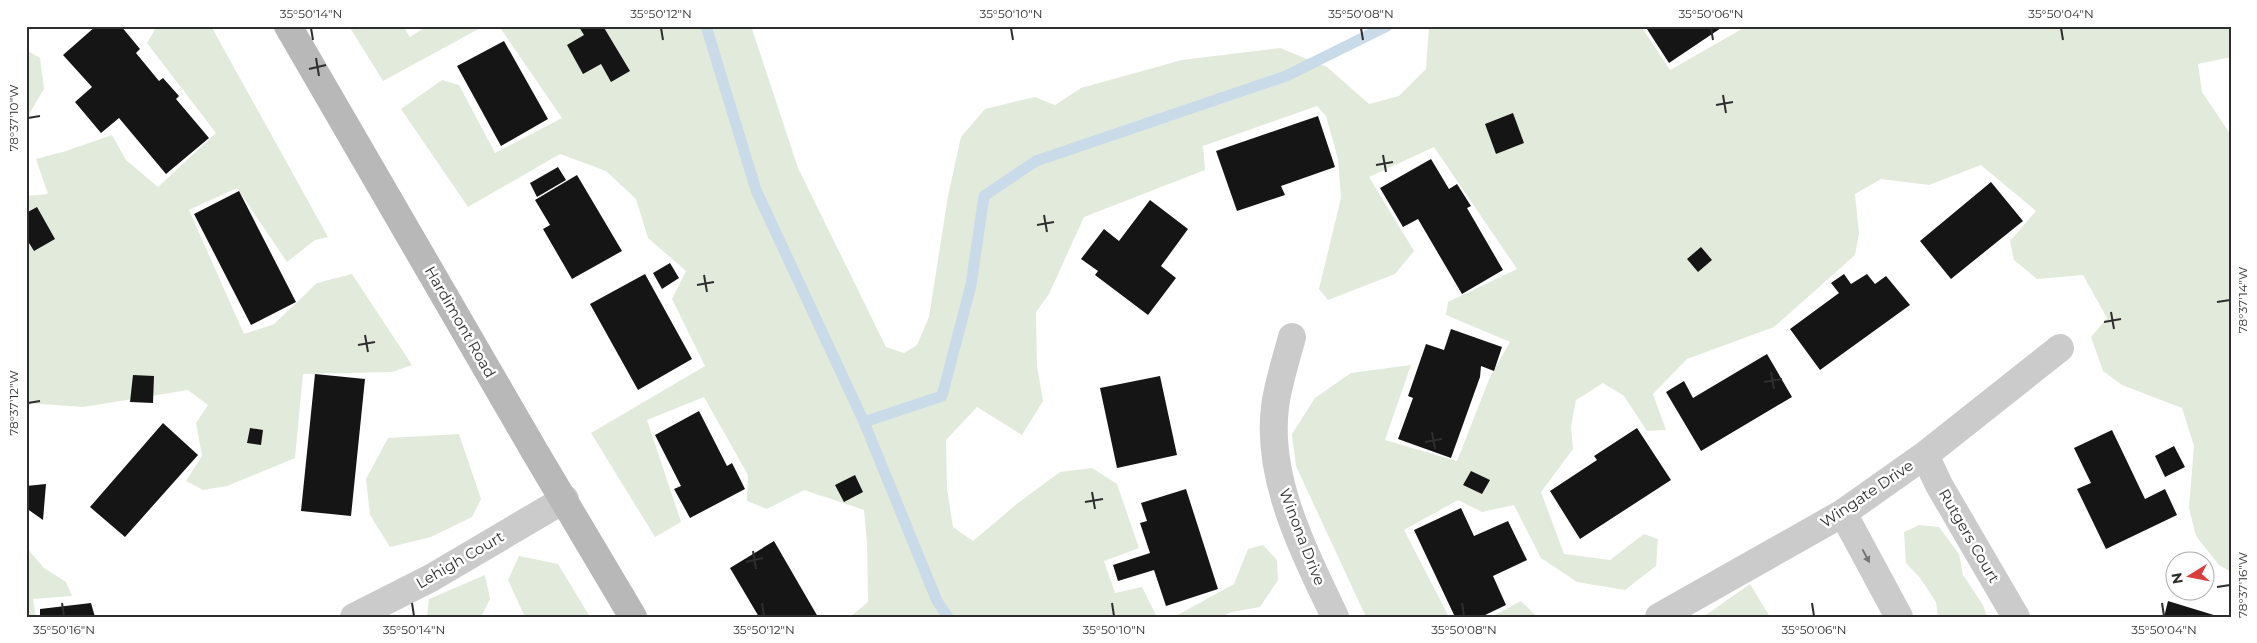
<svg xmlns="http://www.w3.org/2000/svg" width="2257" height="643" font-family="Montserrat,sans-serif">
  <rect width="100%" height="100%" fill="#fff"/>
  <path fill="#e2eadc" d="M157,26H211L328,237L315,240L287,262L237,188L189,210L244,334L274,324L317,283L352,274L412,365L392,372L303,374L295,458L227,486L203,490L186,481L202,456L196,423L208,405L188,390L83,407L26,403V196L48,194L36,159L66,151L112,135L126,160L158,187L216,133L147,43Z
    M349,26H403L410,37L427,26H484L383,81Z
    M499,26H751L798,168L886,347L904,353L917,345L929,317L948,196L961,137L985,109L1035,97L1055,105L1081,88L1182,60L1280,48L1327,67L1369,104L1399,96L1426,69L1429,26H1641L1670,70L1747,26H2231V57L2198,64L2202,92L2231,135V572L2219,565L2196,536L2189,508L2194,446L2182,408L2122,385L2103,371L2091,337L2107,318L2083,275L2037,279L2014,260L2010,241L2036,211L1981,165L1929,185L1881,179L1855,194L1859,234L1855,255L1774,327L1687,359L1653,394L1666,430L1647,431L1624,396L1603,383L1576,400L1571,427L1573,449L1541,492L1564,554L1610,560L1644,534L1658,539L1656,566L1625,590L1577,582L1541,558L1514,505L1482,512L1458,500L1404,530L1449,617H1366L1296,466L1292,434L1315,398L1351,373L1411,365L1385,440L1457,461L1490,377L1510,342L1446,315L1448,302L1517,269L1434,147L1369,177L1414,251L1395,274L1328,300L1319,289L1341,198L1338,159L1326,116L1317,106L1203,146L1205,170L1084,217L1049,294L1036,312L1037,366L1043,401L1022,435L977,407L946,440L947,489L953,527L973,541L1018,503L1060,472L1092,468L1117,484L1139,548L1104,561L1115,593L1142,587L1157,617H850L868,602L867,542L864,510L804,490L767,509L747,501L748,475L704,397L647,420L681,522L655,537L591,433L705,366L672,299L686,271L648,238L636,199L606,171L560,154L468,207L401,109L442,80L459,85L495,153L562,118Z
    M26,50L40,58L44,89L26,119Z
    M459,434L481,499L472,517L431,537L390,547L370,515L366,479L388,438Z
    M1919,525L1939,527L1959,554L1963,575L1983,605L1987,617H1938L1936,602L1920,578L1906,563L1904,532Z
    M1263,545L1277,560L1278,580L1260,607L1232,612L1220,617H1174L1234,584L1248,549Z
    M26,547L44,568L66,582L72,596L33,599L36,617H26Z
    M519,556L558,564L590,617H525L508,580Z
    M485,575L490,599L481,617H427L429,599Z
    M1750,584L1770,617H1703Z
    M1521,601L1537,617H1491Z"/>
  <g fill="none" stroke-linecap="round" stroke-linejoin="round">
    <path stroke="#c9dae9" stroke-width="11" d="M706,26L756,190L864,422L937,601L948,617
      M864,422L942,396L971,285L984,196L1036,161L1286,76L1387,26"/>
  </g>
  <path fill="#151515" d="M96,26H121L140,49L136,53L159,81L163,78L179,96L176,99L209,138L166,174L119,118L101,133L75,102L92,87L63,55Z
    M581,26H603L630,71L611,82L601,64L583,74L567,45L584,35L579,27Z
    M1645,26H1724L1669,63Z
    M504,41L548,119L501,146L457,66Z
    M1513,113L1524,143L1496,154L1485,124Z
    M1318,116L1335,167L1281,186L1285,195L1237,211L1216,151Z
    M1431,159L1449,189L1457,184L1471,206L1467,208L1503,270L1462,294L1418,219L1403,227L1380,188Z
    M558,167L566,180L537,197L530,183Z
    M577,175L622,251L572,279L543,229L550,225L535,200Z
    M1991,182L2023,221L1951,279L1920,241Z
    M239,191L296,302L251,325L194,214Z
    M1150,200L1188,229L1161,266L1176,278L1148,315L1095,275L1098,271L1081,259L1104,229L1119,241Z
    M37,207L55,239L34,251L26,238V213Z
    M1701,247L1712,260L1698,272L1687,259Z
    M670,263L679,278L662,289L653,273Z
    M645,274L692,359L638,390L590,304Z
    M1844,274L1851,284L1867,274L1875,284L1886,276L1910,305L1820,370L1790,329L1839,293L1831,283Z
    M1451,329L1502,347L1494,371L1481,366L1480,377L1451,458L1398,439L1413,398L1408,396L1426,344L1444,350Z
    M1767,354L1792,397L1701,451L1666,392L1684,381L1693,398Z
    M315,374L365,379L351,516L301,511Z
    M133,375L154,376L153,403L130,402Z
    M1160,376L1177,455L1117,468L1100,388Z
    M699,411L727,466L732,463L745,489L690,518L674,489L681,486L655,435Z
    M163,423L198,455L125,537L90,507Z
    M250,428L263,430L261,445L247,443Z
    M1637,428L1671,480L1580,539L1550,491L1597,460L1594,456Z
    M2112,430L2145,499L2165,489L2177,515L2106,549L2077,489L2091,483L2074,448Z
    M2174,446L2185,467L2165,477L2155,456Z
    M1471,471L1490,480L1482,494L1463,485Z
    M855,475L863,492L844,502L835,485Z
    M46,484L43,520L26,508V486Z
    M1186,489L1218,589L1166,606L1154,570L1118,581L1113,565L1150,553L1140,523L1147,521L1141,503Z
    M1461,508L1474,536L1508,521L1527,560L1493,576L1506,605L1481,617H1455L1414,530Z
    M774,541L800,586L818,617H759L730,568Z
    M2168,601L2217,616V617H2164Z
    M91,603L95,617H40V609Z"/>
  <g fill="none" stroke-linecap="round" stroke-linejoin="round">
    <path stroke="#cbcbcb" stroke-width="28" d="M1292,337C1286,360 1278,383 1275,407C1266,480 1305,553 1335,617
      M1925,455L1939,485L2016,617
      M1843,513L1899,617
      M354,617L431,578L565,499
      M1659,617L1843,513L1925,455L2060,348"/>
    <path stroke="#b8b8b8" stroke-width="28" d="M288,26L535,452L633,617"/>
  </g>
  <defs><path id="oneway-solid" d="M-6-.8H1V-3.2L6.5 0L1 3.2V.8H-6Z" transform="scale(1.25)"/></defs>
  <use fill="#757575" href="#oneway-solid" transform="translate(1866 556) rotate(62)"/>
  <path fill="none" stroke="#2e2e2e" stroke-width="2" d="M311,28L313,40M661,28L663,40M1011,28L1013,40M1361,28L1363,40M1711,28L1713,40M2061,28L2063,40M316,58L319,76M309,69L326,65M1723,95L1726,113M1716,105L1733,102M28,118L40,116M1383,155L1386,172M1376,165L1393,162M1044,215L1047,232M1037,225L1054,222M704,275L707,292M697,285L714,282M2217,302L2230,300M2111,312L2114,329M2104,322L2121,319M365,335L368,352M358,345L375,342M1771,372L1774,389M1764,382L1782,379M28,403L40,401M1432,432L1435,449M1425,442L1442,439M1092,492L1095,509M1085,502L1103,499M753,551L756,569M746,562L763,558M2217,587L2230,585M62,603L64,616M412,603L414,616M762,603L764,616M1112,603L1114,616M1462,603L1464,616M1812,603L1814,616M2162,603L2164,616"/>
  <g text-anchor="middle" stroke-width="5" stroke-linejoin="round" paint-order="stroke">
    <g font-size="15" fill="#2e2e2e" stroke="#fff">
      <text transform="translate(460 322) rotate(60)" y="5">Hardimont Road</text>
      <text transform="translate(1867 494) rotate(-34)" y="5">Wingate Drive</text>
      <text transform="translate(1969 536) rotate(60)" y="5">Rutgers Court</text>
      <text transform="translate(1302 537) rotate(69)" y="5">Winona Drive</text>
      <text transform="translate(460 560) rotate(-30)" y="5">Lehigh Court</text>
    </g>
  </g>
  <rect width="2257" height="643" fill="none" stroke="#ffffff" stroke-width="55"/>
  <g transform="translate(2190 576) rotate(260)"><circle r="24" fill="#ffffff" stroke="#ababab"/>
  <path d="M0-4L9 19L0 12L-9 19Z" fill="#d93e3b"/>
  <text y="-8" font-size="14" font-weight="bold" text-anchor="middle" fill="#2e2e2e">N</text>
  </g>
  <rect x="28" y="28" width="2202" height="588" fill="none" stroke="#2e2e2e" stroke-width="2"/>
  <g font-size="12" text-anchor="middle" fill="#2e2e2e">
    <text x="311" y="18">35°50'14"N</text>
    <text x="661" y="18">35°50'12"N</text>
    <text x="1011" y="18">35°50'10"N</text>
    <text x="1361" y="18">35°50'08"N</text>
    <text x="1711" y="18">35°50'06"N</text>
    <text x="2061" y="18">35°50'04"N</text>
    <text transform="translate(14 118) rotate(-90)" y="4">78°37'10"W</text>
    <text transform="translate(2243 300) rotate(-90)" y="4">78°37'14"W</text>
    <text transform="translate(14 403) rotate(-90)" y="4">78°37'12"W</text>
    <text transform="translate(2243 585) rotate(-90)" y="4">78°37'16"W</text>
    <text x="64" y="634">35°50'16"N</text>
    <text x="414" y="634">35°50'14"N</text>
    <text x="764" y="634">35°50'12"N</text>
    <text x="1114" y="634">35°50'10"N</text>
    <text x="1464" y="634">35°50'08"N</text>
    <text x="1814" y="634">35°50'06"N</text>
    <text x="2164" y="634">35°50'04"N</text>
  </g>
</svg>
